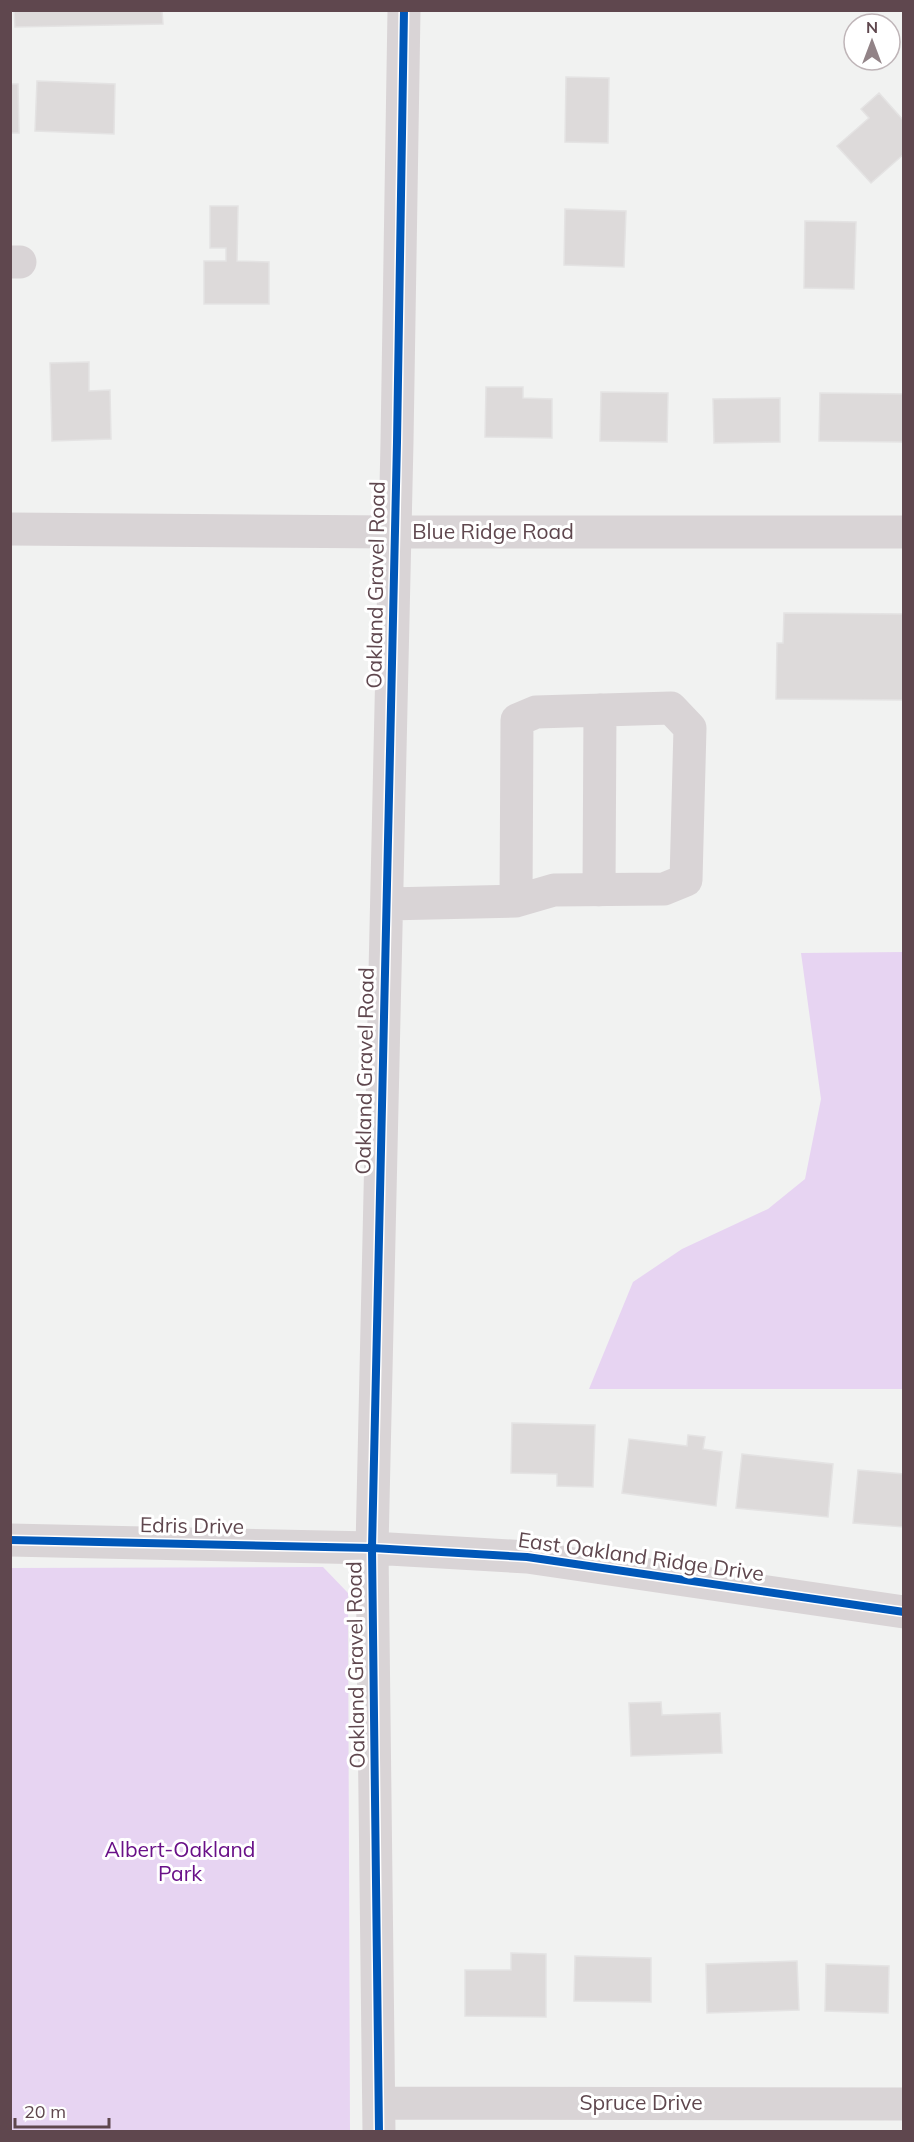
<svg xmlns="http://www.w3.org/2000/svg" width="914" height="2142" font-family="Mulish,sans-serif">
  <rect width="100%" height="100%" fill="#f1f2f1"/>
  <path fill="#e7d4f2" d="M903,952V1389H589L633,1282L682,1249L768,1209L805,1179L821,1099L801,953Z
    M323,1567L348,1593L350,2131H11V1568Z"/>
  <path fill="#dddada" stroke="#e4e3e3" stroke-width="1.5" d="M14,10H162L163,24L15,27Z
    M566,77L609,78L608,143L565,142Z
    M37,81L115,84L114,134L35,131Z
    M10,84H18L19,133H10Z
    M879,93L904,121V154L871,183L837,146L869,118L861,109Z
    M210,206H238L237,261L269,262V304H204V261H226V248H210Z
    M565,209L626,211L624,267L564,265Z
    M805,221L856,222L854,289L804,288Z
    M89,362V391L110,390L111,439L52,441L50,363Z
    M486,387H523V398L552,399V438L485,437Z
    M601,392L668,393L667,442L600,441Z
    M820,393L903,394V442L819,441Z
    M780,398V442L714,443L713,399Z
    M784,613L904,614V700L776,699L777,643H783Z
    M512,1423L595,1425L593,1487L557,1486V1474L511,1473Z
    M688,1435L705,1437L703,1449L722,1452L716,1506L622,1493L629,1439L687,1446Z
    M742,1454L833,1464L828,1517L736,1508Z
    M858,1470L904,1474V1527L853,1523Z
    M661,1702L662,1715L720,1713L722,1753L631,1756L629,1703Z
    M511,1953L546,1954V2017L465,2016V1970H511Z
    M575,1956L651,1958V2002L574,2001Z
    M797,1961L799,2010L707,2013L706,1964Z
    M826,1964L889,1966L888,2013L825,2011Z"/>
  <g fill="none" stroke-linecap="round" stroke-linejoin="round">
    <path stroke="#d9d4d6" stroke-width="33" d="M10,262H20
      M10,529L394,532H904
      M599,890L600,710
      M387,904L516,901L554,890L664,889L686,880L690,728L671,708L536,712L517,720L516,901
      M10,1540L372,1548L527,1557L904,1612
      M379,2103L904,2104
      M379,2132L372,1548L397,442L404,10"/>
    <g stroke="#fff" stroke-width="11">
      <path id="cycleway" d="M10,1540L372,1548L527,1557L904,1612
        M379,2132L372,1548L397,442L404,10"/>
    </g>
    <use href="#cycleway" stroke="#0057b8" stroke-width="8"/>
  </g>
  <g text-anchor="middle" stroke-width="6" stroke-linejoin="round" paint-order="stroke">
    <g font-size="21" fill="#5f474e" stroke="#fff">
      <text x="493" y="539">Blue Ridge Road</text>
      <text transform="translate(376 585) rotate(-89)" y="7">Oakland Gravel Road</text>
      <text transform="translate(365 1071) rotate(-89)" y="7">Oakland Gravel Road</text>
      <text transform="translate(192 1526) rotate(1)" y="7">Edris Drive</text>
      <text transform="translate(641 1557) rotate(8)" y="7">East Oakland Ridge Drive</text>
      <text transform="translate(356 1665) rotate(-91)" y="7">Oakland Gravel Road</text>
      <text x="641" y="2110">Spruce Drive</text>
    </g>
    <g font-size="21" fill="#691088" stroke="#fff">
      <text x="180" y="1857">Albert-Oakland<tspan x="180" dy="24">Park</tspan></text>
    </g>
  </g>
  <rect width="914" height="2142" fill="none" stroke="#5f474e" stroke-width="24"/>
  <g transform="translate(872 42)"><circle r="28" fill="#ffffff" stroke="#bfb5b8" stroke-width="1.5"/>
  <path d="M0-4.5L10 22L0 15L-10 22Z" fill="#928387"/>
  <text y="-9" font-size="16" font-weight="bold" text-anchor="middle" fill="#5f474e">N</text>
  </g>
  <path d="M15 2118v9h94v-9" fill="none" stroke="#5f474e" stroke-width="3"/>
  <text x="24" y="2118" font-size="18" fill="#5f474e" stroke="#ffffff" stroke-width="4.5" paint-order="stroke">20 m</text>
</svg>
